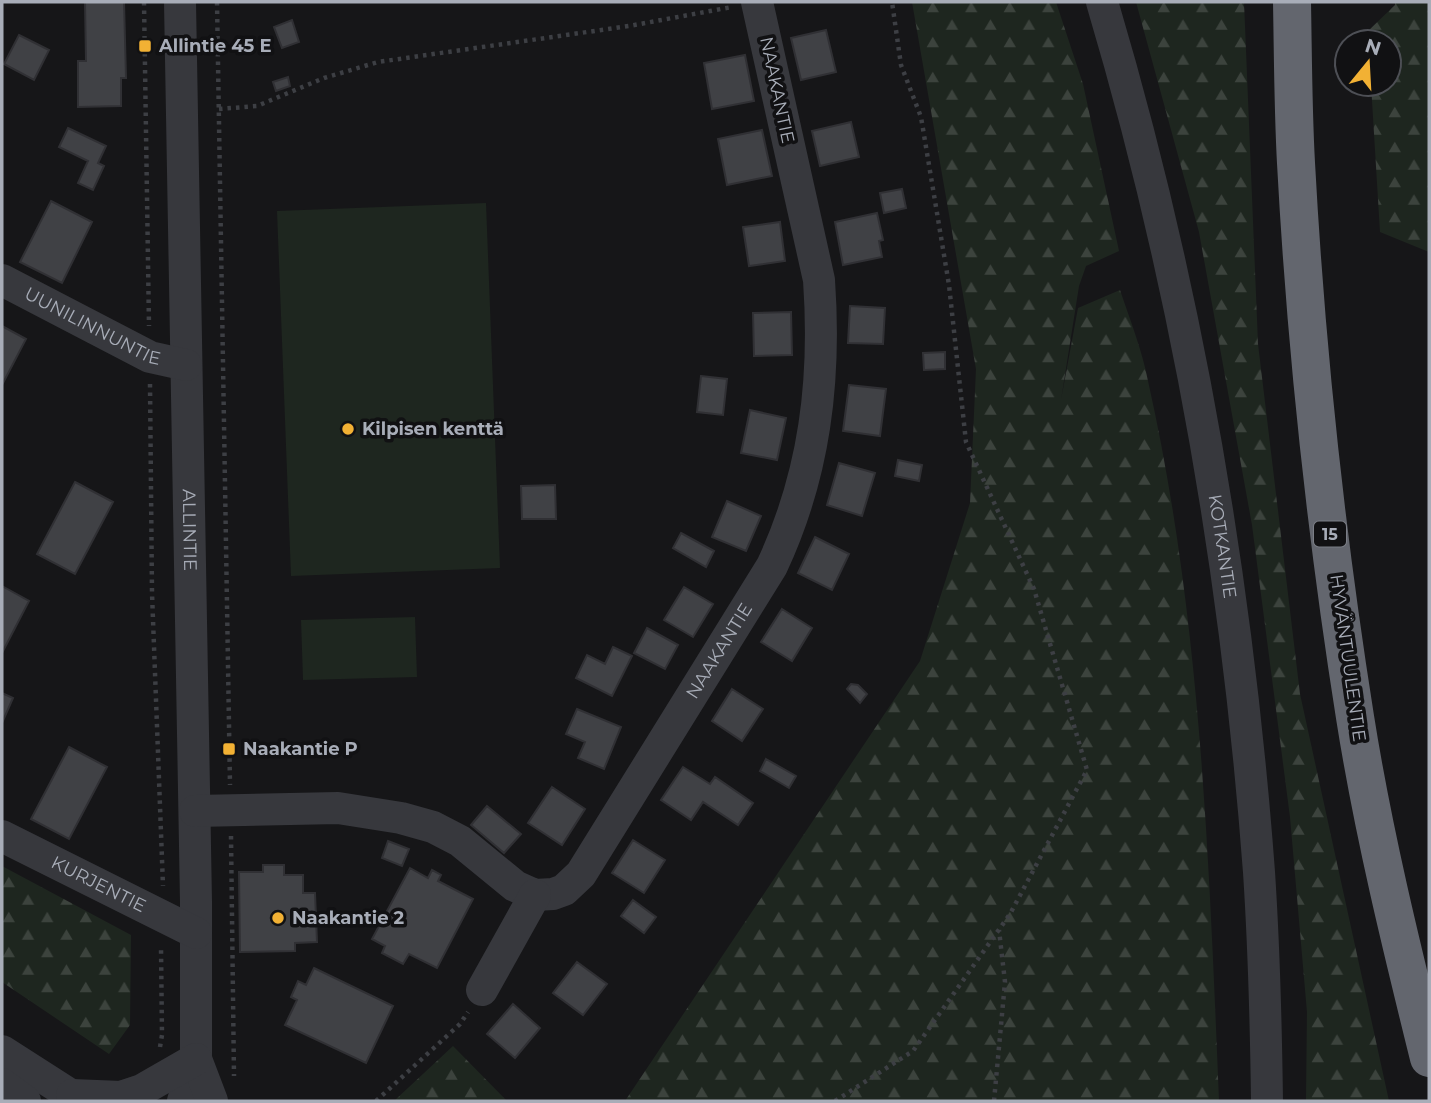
<svg xmlns="http://www.w3.org/2000/svg" width="1431" height="1103" font-family="Montserrat,sans-serif">
  <defs>
    <pattern id="forest-firs" width="22" height="20" patternUnits="userSpaceOnUse" patternTransform="scale(1.75)"><rect width="22" height="20" fill="#1e261f"/><path d="M5 1l3.5 6h-7zM16 11l3.5 6h-7z" fill="#3c433d"/></pattern>
  </defs>
  <rect width="100%" height="100%" fill="#161618"/>
  <path fill="#1e261f" d="M486,203L500,568L291,576L277,211Z
    M415,617L417,677L303,680L301,620Z"/>
  <path fill="url(#forest-firs)" d="M912,2H1056L1083,84L1119,251L1086,266L1079,286L1061,400L1078,308L1120,290C1130,320 1142,350 1148,381C1201,617 1209,860 1219,1101H625L920,661L970,503L976,369Z
    M1136,2H1244L1258,344L1300,694L1389,1101H1306L1307,1012L1290,817L1252,525L1199,232Z
    M1395,2H1429V252L1380,232L1371,84H1389V42H1369L1368,31L1395,5Z
    M2,866L131,935L130,1025L109,1054L2,982Z
    M453,1046L507,1101H394Z"/>
  <path fill="#404145" stroke="#303034" stroke-width="2" d="M85,2H124L126,78H121V106L78,107V61H86Z
    M292,20L299,42L282,48L274,27Z
    M826,30L836,72L801,80L791,38Z
    M19,35L49,50L34,80L4,64Z
    M745,55L754,101L712,109L704,63Z
    M288,77L290,86L276,91L273,82Z
    M851,122L859,157L820,166L812,131Z
    M68,128L106,146L98,163L104,166L93,190L78,183L88,161L59,147Z
    M762,130L772,176L727,185L718,139Z
    M902,189L906,208L884,213L880,193Z
    M51,201L92,222L62,283L20,262Z
    M877,213L883,240L879,241L882,257L843,265L835,222Z
    M780,222L785,261L749,266L743,227Z
    M850,306L885,308L883,344L848,343Z
    M791,312L792,355L754,356L753,313Z
    M2,326L26,339L2,385Z
    M945,352V369L924,370L923,353Z
    M701,376L727,379L723,415L697,412Z
    M849,385L886,389L880,436L843,431Z
    M750,410L786,418L777,460L741,453Z
    M898,460L922,465L919,481L895,476Z
    M839,463L875,473L862,516L827,505Z
    M75,482L113,502L75,574L37,554Z
    M555,485L556,519H522L521,486Z
    M727,501L761,516L746,551L712,537Z
    M681,533L714,551L706,567L673,548Z
    M815,537L849,554L832,590L798,573Z
    M2,586L29,601L2,653Z
    M684,587L713,604L693,637L664,620Z
    M782,609L812,628L792,661L761,642Z
    M647,628L678,645L665,669L634,653Z
    M613,647L632,656L612,696L576,678L587,655L605,664Z
    M851,684L858,685L867,694L860,703L847,689Z
    M732,689L763,709L742,741L712,721Z
    M2,693L13,698L2,723Z
    M577,709L621,727L604,769L578,758L585,742L566,734Z
    M69,747L107,767L69,839L31,819Z
    M766,759L796,776L789,788L760,771Z
    M683,767L710,784L715,777L753,803L738,825L703,802L691,820L661,800Z
    M552,787L585,809L562,845L528,823Z
    M487,806L521,834L504,853L471,825Z
    M633,840L665,860L644,893L612,873Z
    M388,841L409,849L402,866L382,858Z
    M263,865H284V875H303V893H315L317,942L295,943V951L240,952L239,872H263Z
    M410,868L428,878L432,870L441,875L438,881L473,899L437,968L409,954L403,964L382,953L385,946L372,939Z
    M633,900L656,917L644,933L621,916Z
    M577,962L607,984L583,1015L553,993Z
    M314,968L393,1006L366,1063L285,1025L297,1000L291,997L298,981L306,985Z
    M513,1004L540,1028L515,1058L487,1034Z"/>
  <g fill="none" stroke-linecap="round" stroke-linejoin="round">
    <path stroke="#3d3f44" stroke-width="4.5" stroke-dasharray="3.5 5" stroke-linecap="butt" d="M144,2L149,326
      M217,2L230,785
      M219,109L257,106L324,78L378,62L629,26L732,7
      M150,384L152,593L163,886
      M231,836L234,1076
      M160,1047L162,1035L161,947
      M376,1101L460,1024L468,1012
      M835,1101L913,1051L1010,914L1087,770L1034,589L966,442L949,285L921,117L901,65L892,2
      M994,1101L1005,982L999,930"/>
    <g stroke="#37383d" stroke-width="32">
      <path id="s1" d="M180,2L196,902V1059L183,1101"/>
      <path id="s2" d="M1102,2C1186,284 1237,578 1259,872C1264,948 1266,1025 1267,1101"/>
      <path id="s3" d="M2,280L150,357L186,365"/>
      <path id="s4" d="M195,811L338,808L401,818L433,827L460,841L515,886L535,895L553,894L564,890L581,874L772,566C815,474 826,380 819,280L757,2"/>
      <path id="s5" d="M2,836L196,933"/>
      <path d="M482,990L535,895"/>
      <path d="M2,1051L80,1101"/>
      <path d="M196,1059L212,1101"/>
      <path d="M2,1084L25,1101"/>
      <path d="M72,1095L121,1097L142,1090L196,1059"/>
    </g>
    <path stroke="#63666e" stroke-width="38" d="M1292,2C1293,55 1293,109 1296,163C1306,348 1326,534 1355,717C1373,831 1401,945 1429,1058"/>
  </g>
  <g fill="#f2b134" stroke="#111113" stroke-width="2.5">
    <rect x="138" y="39" width="14" height="14" rx="3.5"/>
    <circle cx="348" cy="429" r="7"/>
    <rect x="222" y="742" width="14" height="14" rx="3.5"/>
    <circle cx="278" cy="918" r="7"/>
  </g>
  <g text-anchor="middle" stroke-width="7" stroke-linejoin="round" paint-order="stroke">
    <rect fill="#111113" stroke="#7b7e86" stroke-width="2" x="1314" y="521.5" width="32" height="25" rx="5"/>
    <g font-size="16" font-weight="bold" fill="#a8adb8">
      <text x="1330" y="540">15</text>
    </g>
    <g font-size="18" font-weight="bold" fill="#a8adb8" stroke="#111113" text-anchor="start">
      <text x="159" y="52">Allintie 45 E</text>
      <text x="362" y="435">Kilpisen kenttä</text>
      <text x="243" y="755">Naakantie P</text>
      <text x="292" y="924">Naakantie 2</text>
    </g>
    <g font-size="18" fill="#a8adb8" stroke="#111113">
      <text transform="translate(777 90) rotate(78)" y="6">NAAKANTIE</text>
      <text dy="6" stroke="none"><textPath href="#s3" startOffset="102">UUNILINNUNTIE</textPath></text>
      <text dy="6" stroke="none"><textPath href="#s1" startOffset="528">ALLINTIE</textPath></text>
      <text dy="6" stroke="none"><textPath href="#s2" startOffset="558">KOTKANTIE</textPath></text>
      <text dy="6" stroke="none"><textPath href="#s4" startOffset="679">NAAKANTIE</textPath></text>
      <text transform="translate(1348 658) rotate(82)" y="6">HYVÄNTUULENTIE</text>
      <text dy="6" stroke="none"><textPath href="#s5" startOffset="108">KURJENTIE</textPath></text>
    </g>
  </g>
  <rect width="1431" height="1103" fill="none" stroke="#a8adb8" stroke-width="7"/>
  <g transform="translate(1368 63) rotate(18)"><circle r="33" fill="#111113" stroke="#4d4f55" stroke-width="2"/>
  <path d="M0-5L12 26L0 18L-12 26Z" fill="#f2b134"/>
  <text y="-10" font-size="19" font-weight="bold" text-anchor="middle" fill="#a8adb8">N</text>
  </g>
</svg>
